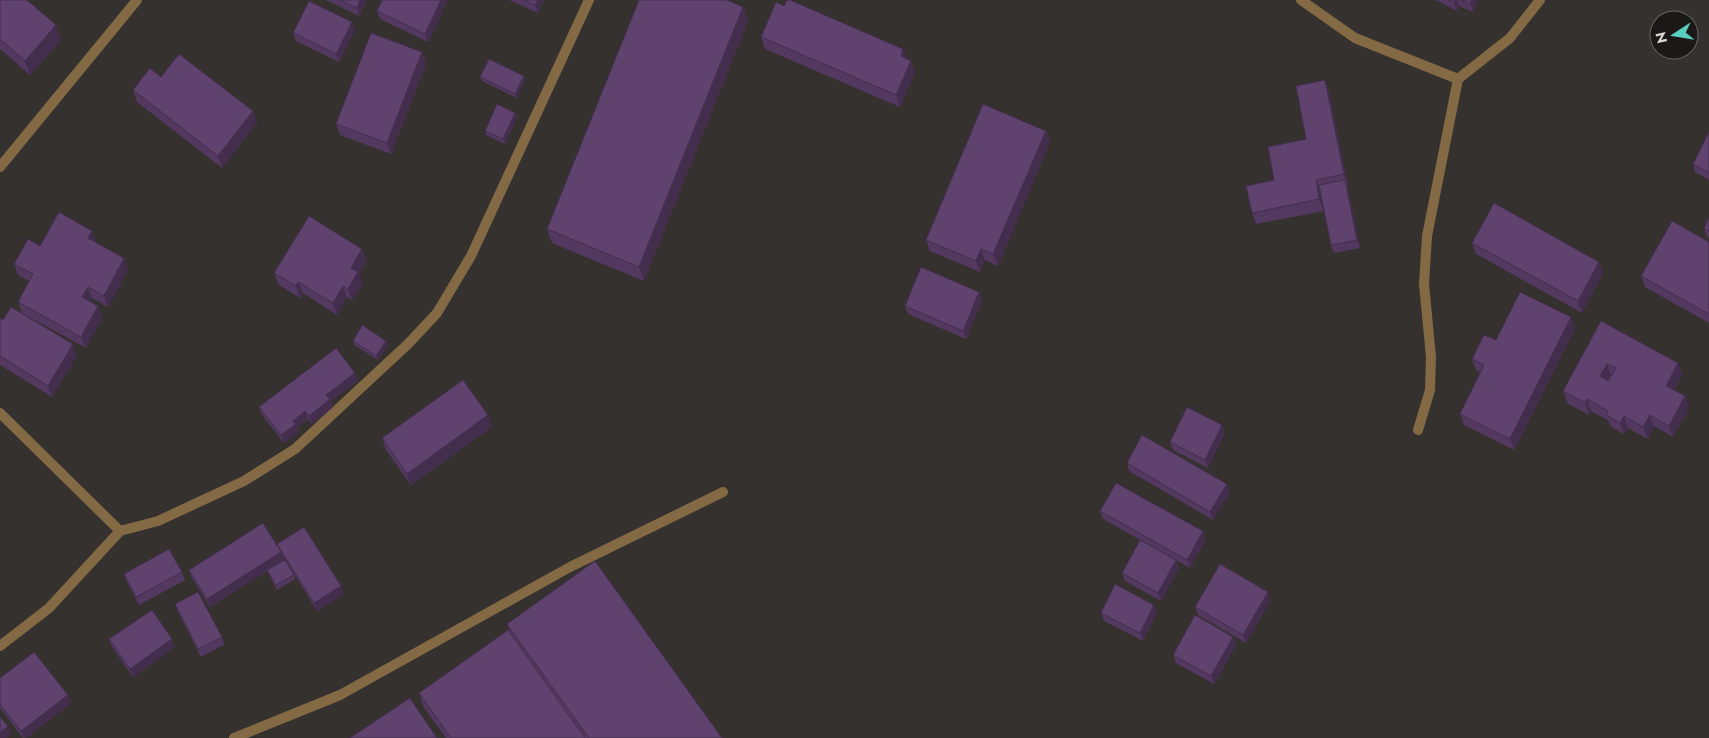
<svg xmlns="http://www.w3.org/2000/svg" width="1709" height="738" font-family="Jost,sans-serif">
  <rect width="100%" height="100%" fill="#35312f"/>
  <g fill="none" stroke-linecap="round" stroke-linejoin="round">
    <path stroke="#846a44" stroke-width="10" d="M234,738L340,695L570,567L723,492"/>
    <path stroke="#846a44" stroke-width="10" d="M1301,0L1355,38L1458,79L1510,38L1540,0
      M0,167L137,0
      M0,413L120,531
      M1418,430L1430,390L1431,357L1424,284L1427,236L1458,79
      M0,646L49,608L120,531L158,521L244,481L295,449L408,344L437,313L471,256L589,0"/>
  </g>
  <path fill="#53395f" d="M0,0L61,40L30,75L0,49Z
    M326,0H367L359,16Z
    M382,0H448L428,42L380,19L377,11Z
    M509,0H544L538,13Z
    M1436,0H1478L1473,12L1459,6L1457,11Z
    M784,6L903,49L907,59L915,72L900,107L765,49L761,37Z
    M743,7L748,21L644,281L552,243L547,229Z
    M352,22L355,30L339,62L296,41L293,33Z
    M422,52L426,64L391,154L340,135L336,124Z
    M524,76L525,81L517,98L482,81L480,77Z
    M161,77L257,122L222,168L137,102L133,90Z
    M1325,80L1329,92L1348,186H1347L1360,248L1334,253L1331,245L1320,191L1324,211L1256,224L1252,213L1306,139Z
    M515,113L517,117L505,144L486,135L485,131Z
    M1046,131L1050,142L998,266L985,260L980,272L930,251L926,240Z
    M1709,132V180L1695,172L1693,164Z
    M1709,217V238L1707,237L1704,229Z
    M92,231L96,243L128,270L108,307L92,298L90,302L98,306L102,318L86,348L25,315L77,355L52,397L0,365V318L3,320L22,313L18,302L29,281L18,275L14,264L40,246Z
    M1709,242V323L1645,287L1641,276Z
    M1472,243L1599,262L1603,273L1582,313L1476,254Z
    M367,261L359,273L363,284L352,300L347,297L337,315L303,293L300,298L279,285L274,273Z
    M979,292L982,300L966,339L908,314L905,306Z
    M1601,321L1678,363L1682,375L1674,390L1685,396L1689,408L1673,437L1654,426L1648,439L1628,428L1624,434L1610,426L1608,420L1591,411L1589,415L1567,403L1563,391Z
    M1575,328L1514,450L1464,425L1460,414L1480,372L1476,370L1472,359L1496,340Z
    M353,341H386L388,345L378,360L354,345Z
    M358,381L331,401L333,407L312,424L308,419L297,428L299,432L284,443L262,415L259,407Z
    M488,415L492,427L411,485L386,450L382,438Z
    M1222,425L1225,433L1208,468L1173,450L1170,442Z
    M1127,463L1230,492L1213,520L1129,471Z
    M1100,511L1206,539L1190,568L1103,519Z
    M277,544L344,594L317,611L282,554L284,560L294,575L295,579L277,590L267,571L210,607L192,578L189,570L279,550Z
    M1179,568L1161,601L1125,581L1122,573Z
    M182,572L185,580L139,605L127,582L124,574Z
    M1271,600L1246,643L1198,615L1195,607Z
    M175,604L222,637L224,645L201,657L178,612Z
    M1101,613H1157L1143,641L1104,621Z
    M507,624L722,738H446L424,708L419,693L510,632Z
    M1233,637L1236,645L1214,684L1176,663L1173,655Z
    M109,639L175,647L133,677L112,647Z
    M0,678L68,695L71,703L26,738H23L0,708Z"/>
  <path fill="#432e4e" d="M360,0H367L359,16L357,8Z
    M441,0H448L428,42L425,34Z
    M538,0H544L538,13L535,5Z
    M1455,0H1457L1459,6L1457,11L1454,3Z
    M1472,0H1478L1473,12L1470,4Z
    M743,7L748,21L644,281L639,267Z
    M352,22L355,30L339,62L336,54Z
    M56,25L61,40L30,75L25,61Z
    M903,49L908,60L901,56Z
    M422,52L426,64L391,154L387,143Z
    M911,61L915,72L900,107L896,95Z
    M524,76L525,81L517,98L515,94Z
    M1325,80L1329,92L1348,186L1344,174Z
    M253,111L257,122L222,168L218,156Z
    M515,113L517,117L505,144L503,139Z
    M1046,131L1050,142L998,266L993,254Z
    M1316,180L1320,191L1324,211L1319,199Z
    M1345,180L1348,188L1360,248L1357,240Z
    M92,231L96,242L92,250L88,238Z
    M362,249L367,261L359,273L363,284L352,300L348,289L351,268Z
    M981,249L985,260L980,272L976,261Z
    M124,258L128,270L108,307L104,296Z
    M1599,262L1603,273L1582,313L1578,301Z
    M298,282L303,293L300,298L296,286Z
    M343,286L347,297L337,315L333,303Z
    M88,287L92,298L86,309L82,297Z
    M979,292L982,300L966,339L963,331Z
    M98,306L102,318L86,348L81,337Z
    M1571,317L1575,328L1514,450L1510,439Z
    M386,341L388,345L378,360L376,356Z
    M73,344L77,355L52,397L48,386Z
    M1678,363L1682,375L1670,397L1666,386Z
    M1607,364L1611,375L1604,388L1600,376Z
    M355,373L358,381L331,401L333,407L312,424L309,416L326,395Z
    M1685,396L1689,408L1673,437L1669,426Z
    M1587,399L1591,411L1589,415L1585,403Z
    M305,411L308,419L297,428L299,432L284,443L281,435L293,421Z
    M488,415L492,427L411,485L407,474Z
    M1650,415L1654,426L1648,439L1643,427Z
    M1624,416L1628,428L1624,434L1620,423Z
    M1222,425L1225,433L1208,468L1205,460Z
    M1227,484L1230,492L1213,520L1210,512Z
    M1203,531L1206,539L1190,568L1187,560Z
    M281,552L284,560L210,607L207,599Z
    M1176,560L1179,568L1161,601L1158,593Z
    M341,586L344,594L317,611L314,603Z
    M1268,592L1271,600L1246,643L1243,635Z
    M1154,605L1157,613L1143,641L1140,633Z
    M1233,637L1236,645L1214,684L1211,676Z
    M172,639L175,647L133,677L130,669Z
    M68,695L71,703L26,738H24L21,731Z
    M8,726L11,734L7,738H0V733Z"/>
  <path fill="#60426f" stroke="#432e4e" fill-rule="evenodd" d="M0,0H27L56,25L25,61L0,39Z
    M340,0H360L357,8Z
    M382,0H441L425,34L377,11Z
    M524,0H538L535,5Z
    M639,0H727L743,7L639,267L547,229Z
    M787,0H790L903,49L901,56L911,61L896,95L761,37L776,2L784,6Z
    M1449,0H1455L1454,3Z
    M1461,0H1472L1470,4Z
    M309,1L352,22L336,54L293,33Z
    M371,33L422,52L387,143L336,124Z
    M179,54L253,111L218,156L133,90L150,68L161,77Z
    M489,59L524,76L515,94L480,77Z
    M1325,80L1344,174L1316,180L1319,199L1252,213L1246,186L1274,180L1268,147L1306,139L1296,86Z
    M497,104L515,113L503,139L485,131Z
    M983,104L1046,131L993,254L981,249L976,261L926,240Z
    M1709,132V173L1693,164Z
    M1345,180L1357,240L1331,245L1319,185Z
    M1494,203L1599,262L1578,301L1472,243Z
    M59,212L92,231L88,238L124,258L104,296L88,287L82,297L98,306L81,337L18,302L33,274L14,264L28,239L40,246Z
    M309,216L362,249L351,268L358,272L348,289L343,286L333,303L298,282L296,286L274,273Z
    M1709,217V231L1704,229Z
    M1672,221L1709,242V314L1641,276Z
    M921,267L979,292L963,331L905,306Z
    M1520,292L1571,317L1510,439L1460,414L1484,365L1472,359L1484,335L1496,340Z
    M11,307L73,344L48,386L0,356V318L3,320Z
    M1601,321L1678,363L1666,386L1685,396L1669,426L1650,415L1643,427L1624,416L1620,423L1606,415L1608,411L1587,399L1585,403L1563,391ZM1607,364L1616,368L1608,381L1600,376Z
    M362,325L386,341L376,356L353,341Z
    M336,348L355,373L326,395L330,399L309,416L305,411L293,421L296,424L281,435L259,407Z
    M463,380L488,415L407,474L382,438Z
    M1187,407L1222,425L1205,460L1170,442Z
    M1142,435L1227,484L1210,512L1127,463Z
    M1116,483L1203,531L1187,560L1100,511Z
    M263,523L281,552L207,599L189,570Z
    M304,527L341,586L314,603L277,544Z
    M1140,540L1176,560L1158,593L1122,573Z
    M169,549L182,572L136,597L124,574Z
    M285,560L294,575L276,585L267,570Z
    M595,561L722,738H589L507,624Z
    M1220,564L1268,592L1243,635L1195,607Z
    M1115,584L1154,605L1140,633L1101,613Z
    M198,592L222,637L198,649L175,604Z
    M152,610L172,639L130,669L109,639Z
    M1195,615L1233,637L1211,676L1173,655Z
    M508,630L585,738H451L419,693Z
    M34,652L68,695L21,731L0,704V678Z
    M410,698L437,738H350Z
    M0,717L8,726L0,733Z"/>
  <g transform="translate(1674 35) rotate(258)"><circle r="24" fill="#1b1918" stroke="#676564"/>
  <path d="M0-4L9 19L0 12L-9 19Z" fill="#59cebf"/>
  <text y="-8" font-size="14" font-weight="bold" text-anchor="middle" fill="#d9d6d5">N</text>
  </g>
</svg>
